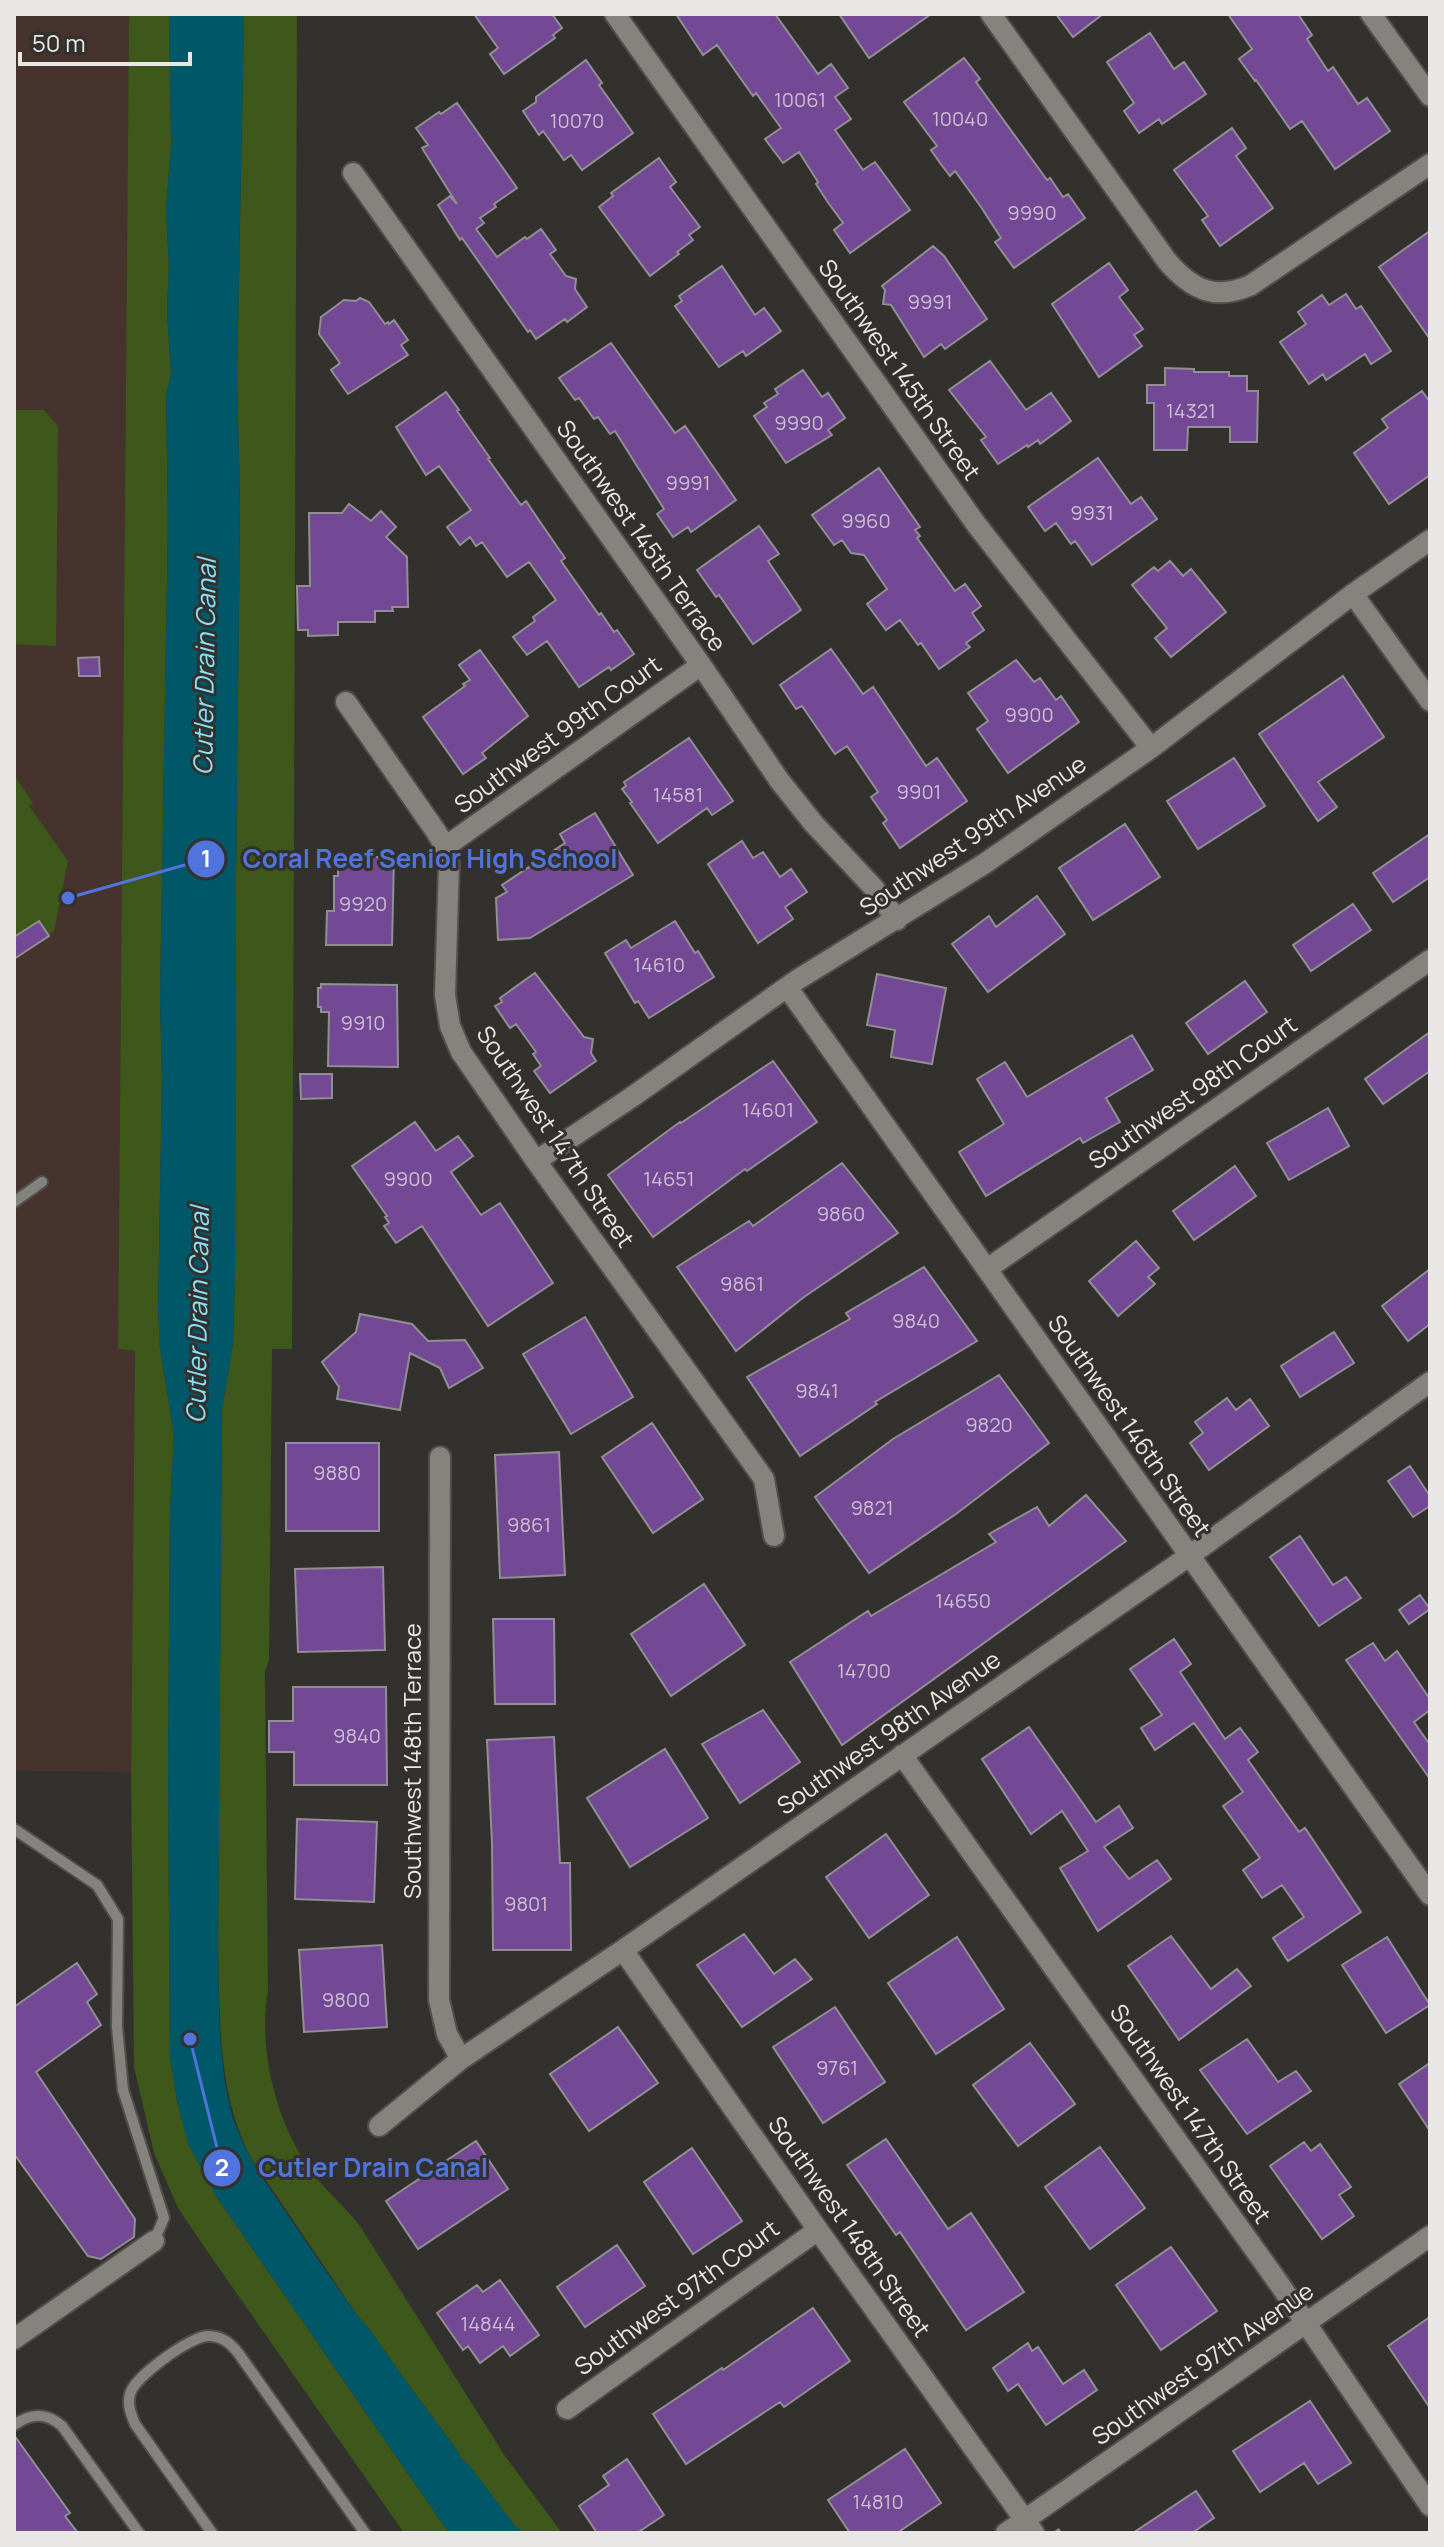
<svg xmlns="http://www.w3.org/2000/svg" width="1444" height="2547" font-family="Manrope,sans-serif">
  <rect width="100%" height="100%" fill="#32312d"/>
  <path fill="#46332d" d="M14,14H129L118,1349L135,1350L131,1772L14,1771Z"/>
  <path fill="#3e571a" d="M129,14H169L171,144L166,211L169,266L167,309L171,375L166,395L168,521L160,1001L162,1078L158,1310L160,1348L174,1434L170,1510L168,1765L170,2056L177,2101L189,2144L216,2196L449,2533H404L205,2248L178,2208L154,2153L134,2067L131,1772L135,1351L118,1349Z
    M244,14H297L292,1349H272L269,1660L265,1672L268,1991C258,2050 276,2124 312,2172C331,2198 355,2213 370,2242L505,2456L562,2533H523L515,2527L469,2465L461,2459L459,2453L405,2380L370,2330L357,2315L251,2158C217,2093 220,2017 218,1945L222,1409L233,1343L235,1275L236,877L240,506L237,378Z
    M14,410H44L58,426L56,646L14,644Z
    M14,775L33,803L29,806L68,861L54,931L14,959Z"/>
  <path fill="#005768" d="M169,14H244L237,378L240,506L236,877L235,1275L233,1343L222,1409L218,1945C219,2000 217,2084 239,2134C250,2161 267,2185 283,2208C307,2244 332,2280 357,2315L370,2330L405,2380L459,2453L461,2459L469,2465L515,2526L523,2533H449L216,2196L188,2144L177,2101L170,2056L168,1765L170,1510L174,1434L160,1348L158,1310L162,1078L160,1001L168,522L166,395L171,375L167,309L169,266L166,211L171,144Z"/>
  <path fill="#734894" stroke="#918f93" stroke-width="2" d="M474,14H552L562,28L553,35L555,38L504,74L490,54L498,48Z
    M676,14H775L818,74L831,64L848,88L835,97L851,119L835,130L863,170L875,162L910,210L850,253L834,230L843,223L827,201L816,184L818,182L799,152L783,163L765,139L781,128L756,93L753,96L717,45L703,55Z
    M839,14H931L869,58Z
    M1056,14H1103L1073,37Z
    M1228,14H1298L1312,35L1307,39L1328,71L1333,67L1358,104L1367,98L1390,131L1335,169L1302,121L1290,129L1256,80L1255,81L1239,59L1252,49Z
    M1150,33L1174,69L1184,62L1206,94L1162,124L1159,119L1139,133L1124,111L1134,103L1107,62Z
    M964,58L980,79L976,82L1047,180L1050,178L1063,197L1068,194L1085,218L1014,268L995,242L1001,238L981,207L955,171L950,176L940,163L931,150L937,146L904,102Z
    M586,60L602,83L599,85L633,133L582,170L571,155L564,160L543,131L539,135L523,111L536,102V97Z
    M457,103L517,188L494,204L496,207L480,218L484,223L476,229L497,257L525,237L527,239L541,229L556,250L550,254L566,276L576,279L575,289L587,307L567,322L565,319L536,339L530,330L528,332L462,238L460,240L438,205L450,196L457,204L422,148L428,145L416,128L439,112L441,114Z
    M1232,128L1246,148L1236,156L1273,208L1220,246L1202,220L1208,216L1174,170Z
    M659,158L676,182L670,187L700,227L689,235L693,240L677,252L679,254L650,276L599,207L613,196L611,193Z
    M1430,231V339L1379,267Z
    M933,246L944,256L987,319L945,349L941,344L924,357L891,305L883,304L885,290L882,286Z
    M1109,263L1128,290L1119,297L1143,329L1134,335L1142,346L1099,377L1052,304Z
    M722,266L755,315L764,308L781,331L746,356L743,351L719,367L675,306L682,301L679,296Z
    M1346,294L1356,309L1361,306L1391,351L1371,364L1365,354L1326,380L1323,374L1309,384L1280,342L1306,324L1298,312L1322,295L1329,305Z
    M360,298L369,302L385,324L388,322L389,324L394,320L408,340L401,345L408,355L348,394L331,370L340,363L319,334L321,317L344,300L356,301Z
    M611,343L675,433L685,426L736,500L691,532L688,527L673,537L657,514L664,509L615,431L610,434L598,417L594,419L579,398L575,400L559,378Z
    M990,361L1026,410L1051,393L1071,421L1040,444L1038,440L1028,447L1027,445L998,464L981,440L986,437L949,390Z
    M1165,368L1194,369V372H1229V376H1247V391H1258L1257,442H1230V427H1188L1187,450H1154V403H1147V385H1165Z
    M803,370L822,397L828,393L845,418L828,430L832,435L786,463L754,416L767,407L764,403L778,394L775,389Z
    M1422,391L1430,402V475L1389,504L1354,453L1388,428L1382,419Z
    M446,392L459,410L457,411L490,458L488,459L521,505L526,501L536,516L565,558L561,561L599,615L601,613L614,632L617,630L634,654L611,670L609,667L579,687L547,641L527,655L513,637L535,621L533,617L556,600L529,562L507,577L482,542L476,546L470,537L460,545L447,527L471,510L439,466L426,475L396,427Z
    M1098,458L1131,504L1141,497L1157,519L1092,565L1075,541L1071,544L1056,523L1045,531L1028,507Z
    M879,468L920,527L915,530L920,536L917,538L955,591L965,584L981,606L972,613L984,630L966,643L970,647L939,669L921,643L918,645L900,620L886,630L867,604L887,589L864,555L851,553L842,540L834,545L812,515Z
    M349,504L371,521L381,511L396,527L386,537L407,557L408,607H392L393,611H375V622H338V635L308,636V630H298L297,586H310L309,513H342Z
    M759,526L779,554L768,561L801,610L753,644L719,595L716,597L697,570Z
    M1170,561L1183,576L1191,569L1226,612L1171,657L1155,638L1167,628L1132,585L1154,567L1158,571Z
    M831,649L863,694L873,687L926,766L937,758L967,801L900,848L883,823L887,820L871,797L878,792L847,746L835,754L802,706L796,709L780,685Z
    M480,650L528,716L482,753L486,758L463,774L423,717L465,686L463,684L470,680L459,665Z
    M99,657L100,676H79L78,658Z
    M1016,660L1034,682L1040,678L1056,700L1061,696L1079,722L1008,773L977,729L988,721L968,693Z
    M1343,676L1384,737L1318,782L1337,807L1318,821L1259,734Z
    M689,738L733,801L712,815L707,808L658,843L630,803L632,802L622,789L626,786L624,782Z
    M1234,758L1265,806L1198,849L1167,801Z
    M595,813L633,875L530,938L498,940L496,898L507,892L502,885L565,843L560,834Z
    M1125,824L1160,877L1093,920L1059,868Z
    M1430,834V877L1393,902L1373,873Z
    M742,841L753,858L763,852L780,877L791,869L807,892L785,907L793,919L758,943L708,864Z
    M338,857H394L392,945H326L327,911H334V876H338Z
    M1037,896L1065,934L988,992L952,944L989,916L996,927Z
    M1353,904L1371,930L1311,971L1293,945Z
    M39,921L49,936L14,959V937Z
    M675,921L695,953L698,951L714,977L649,1018L638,1001L635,1003L605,953L626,940L631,948Z
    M535,973L584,1037L593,1039L591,1053L596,1061L550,1093L534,1071L541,1066L533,1054L536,1052L516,1024L510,1028L495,1006L502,1002L500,998Z
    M877,974L946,988L932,1064L891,1057L895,1030L867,1025Z
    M1245,981L1267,1012L1208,1054L1186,1023Z
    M321,984L397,985L398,1067L328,1066L329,1012H321V1007H318V988H321Z
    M1430,1032V1071L1383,1104L1365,1079Z
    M1132,1035L1153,1070L1106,1098L1120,1122L1083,1143L1080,1138L986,1196L959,1152L1004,1124L977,1079L1005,1062L1027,1097Z
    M773,1061L817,1122L747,1171L745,1169L653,1237L608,1175L680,1122L681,1123Z
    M300,1074H332V1098L301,1099Z
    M1328,1108L1349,1146L1289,1180L1267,1143Z
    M415,1122L436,1151L458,1136L473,1156L451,1172L481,1215L500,1203L553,1283L488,1326L422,1226L396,1243L384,1226L389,1223L385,1217L387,1216L352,1166Z
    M842,1163L898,1233L804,1297L736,1351L677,1267L749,1221L753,1226Z
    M1235,1166L1256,1196L1194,1240L1173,1211Z
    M1136,1241L1159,1268L1148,1277L1155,1284L1118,1316L1089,1281Z
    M924,1267L977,1341L875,1402L877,1404L800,1456L747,1377L850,1319L846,1313Z
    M1430,1269V1324L1408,1341L1382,1306Z
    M360,1314L412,1324L428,1341L465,1340L483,1368L449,1388L440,1368L410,1353L400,1410L337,1399L339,1387L322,1362L356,1332Z
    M585,1317L633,1397L571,1434L523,1354Z
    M1334,1332L1354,1363L1300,1397L1281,1366Z
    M999,1375L1049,1443L956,1514L869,1573L815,1497L893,1439Z
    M1227,1398L1236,1410L1250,1399L1269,1426L1209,1470L1190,1443L1203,1433L1195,1422Z
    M652,1423L703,1499L653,1533L602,1457Z
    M286,1443H379V1531H286Z
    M559,1452L565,1575L500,1578L495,1455Z
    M1410,1466L1430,1496V1506L1413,1517L1388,1481Z
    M1086,1495L1126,1541L842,1745L790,1662L868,1611L871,1616L996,1542L989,1534L1037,1507L1049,1526Z
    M1300,1536L1333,1585L1346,1577L1361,1598L1319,1626L1270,1557Z
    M383,1567L385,1650L298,1652L295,1569Z
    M704,1584L745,1645L671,1696L631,1634Z
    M1420,1595L1430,1609L1409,1624L1399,1610Z
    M493,1619H554L555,1704H495Z
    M1174,1639L1191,1664L1180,1672L1225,1739L1240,1728L1258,1752L1248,1760L1299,1832L1305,1828L1361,1912L1288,1961L1273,1938L1304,1917L1282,1885L1262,1898L1243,1870L1260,1858L1223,1806L1243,1792L1194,1723L1155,1750L1141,1728L1162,1715L1130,1669Z
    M1373,1643L1385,1661L1397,1651L1430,1699V1710L1414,1722L1430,1745V1779L1346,1660Z
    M293,1687H386L387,1785H294V1752H269V1721H293Z
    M763,1710L800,1762L740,1803L702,1744Z
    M1029,1727L1096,1822L1119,1806L1133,1828L1104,1847L1129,1879L1157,1860L1171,1879L1098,1931L1060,1868L1088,1851L1062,1811L1031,1834L982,1759Z
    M554,1737L560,1863H570L571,1950H493L492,1843L487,1740Z
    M665,1749L708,1818L630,1867L587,1798Z
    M297,1819L377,1822L374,1902L295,1899Z
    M886,1834L929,1895L869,1938L826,1877Z
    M744,1934L774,1974L795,1959L812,1979L742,2027L697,1965Z
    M1171,1936L1211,1989L1237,1969L1251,1986L1179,2040L1128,1966Z
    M957,1937L1004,2009L936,2054L888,1983Z
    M1387,1937L1430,2005L1386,2033L1342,1965Z
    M382,1945L387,2027L304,2032L299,1950Z
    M77,1963L97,1994L87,2002L101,2025L36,2072L135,2219L134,2237L101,2259L88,2256L14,2154V2007Z
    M835,2007L885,2082L823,2123L773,2047Z
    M618,2027L658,2083L589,2131L550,2074Z
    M1247,2039L1278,2082L1296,2071L1311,2091L1247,2134L1200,2070Z
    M1030,2043L1075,2104L1018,2146L973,2085Z
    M1430,2063V2131L1399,2084Z
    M886,2139L948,2229L971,2213L1024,2292L966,2330L900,2232L896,2235L847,2165Z
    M476,2141L508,2189L418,2249L386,2201Z
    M1304,2142L1311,2151L1320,2144L1351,2187L1339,2195L1354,2216L1322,2239L1270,2166Z
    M1100,2147L1145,2208L1090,2249L1045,2187Z
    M692,2148L742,2221L693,2254L644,2182Z
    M617,2245L645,2286L585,2327L557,2287Z
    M1171,2247L1217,2311L1161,2350L1116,2285Z
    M500,2280L539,2335L510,2356L503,2346L480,2363L468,2346L463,2350L437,2313L477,2285L483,2292Z
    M813,2308L850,2361L784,2407L780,2402L686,2464L653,2414L722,2368L723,2370Z
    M1430,2317V2408L1388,2346Z
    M1028,2343L1032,2351L1038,2347L1063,2384L1084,2370L1097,2390L1046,2425L1018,2384L1008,2391L993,2368Z
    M1310,2401L1351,2463L1318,2484L1304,2463L1260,2492L1233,2451Z
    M14,2435L70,2513L65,2516L78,2533H14Z
    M905,2449L941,2503L897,2533H850L828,2500Z
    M627,2459L664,2515L637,2533H597L579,2506L609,2485L603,2476Z
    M1196,2491L1214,2518L1192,2533H1133Z"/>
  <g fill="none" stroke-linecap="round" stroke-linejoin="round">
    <g stroke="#504f4b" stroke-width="14">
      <path id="service" d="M14,1202L42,1182
        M14,1829L97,1885L118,1919L117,2027L123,2090L164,2218L154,2241
        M14,2425C31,2413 46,2412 62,2426L139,2533
        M212,2533L135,2424C131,2414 127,2405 130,2394C134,2377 191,2336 208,2336C223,2336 231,2344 239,2354L365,2533"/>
    </g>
    <g stroke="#504f4b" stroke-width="24">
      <path id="minor" d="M615,14L976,524L1151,748
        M991,14L1167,261C1192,290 1215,301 1251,285L1430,164
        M1371,14L1430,96
        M353,173L701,665L779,780L814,824L873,887L897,920
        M1353,594L1430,701
        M346,702L437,833L445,847L449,863L445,995L450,1026L461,1052L536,1161L764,1479L774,1536
        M445,847L701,665
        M787,987L1430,1895
        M536,1161L632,1097L797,980L984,864L1151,748L1353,594L1430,540
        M987,1269L1430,960
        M440,1457L439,2000L447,2034L461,2059
        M902,1755L1280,2285L1430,2506
        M623,1950L818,2230L1034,2533
        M379,2126L461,2059L623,1950L1189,1556L1430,1382
        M14,2339L154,2241
        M567,2409L818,2230
        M1006,2533L1430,2236"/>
    </g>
    <path stroke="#878683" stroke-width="4" stroke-dasharray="6 6" stroke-linecap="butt" d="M1055,2533L1064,2527"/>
    <use href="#service" stroke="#84837e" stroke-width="10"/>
    <use href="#minor" stroke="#84837e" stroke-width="20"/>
  </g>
  <g text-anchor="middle" stroke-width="6" stroke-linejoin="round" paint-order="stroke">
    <g font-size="20" fill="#cbbfd1">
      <text x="800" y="107">10061</text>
      <text x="960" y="126">10040</text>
      <text x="577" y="128">10070</text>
      <text x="1032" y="220">9990</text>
      <text x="930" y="309">9991</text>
      <text x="1191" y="418">14321</text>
      <text x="799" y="430">9990</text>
      <text x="688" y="490">9991</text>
      <text x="1092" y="520">9931</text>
      <text x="866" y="528">9960</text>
      <text x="1029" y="722">9900</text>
      <text x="919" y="799">9901</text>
      <text x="678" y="802">14581</text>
      <text x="363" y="911">9920</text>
      <text x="659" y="972">14610</text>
      <text x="363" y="1030">9910</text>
      <text x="768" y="1117">14601</text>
      <text x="408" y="1186">9900</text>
      <text x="669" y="1186">14651</text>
      <text x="841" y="1221">9860</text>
      <text x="742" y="1291">9861</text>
      <text x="916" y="1328">9840</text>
      <text x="817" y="1398">9841</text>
      <text x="989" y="1432">9820</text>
      <text x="337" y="1480">9880</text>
      <text x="872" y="1515">9821</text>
      <text x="529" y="1532">9861</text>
      <text x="963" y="1608">14650</text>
      <text x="864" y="1678">14700</text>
      <text x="357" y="1743">9840</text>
      <text x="526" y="1911">9801</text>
      <text x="346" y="2007">9800</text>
      <text x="837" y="2075">9761</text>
      <text x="488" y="2331">14844</text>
      <text x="878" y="2509">14810</text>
    </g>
    <g font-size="24" fill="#e8e7e5" stroke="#32312d">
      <text transform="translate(899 370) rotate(55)" y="8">Southwest 145th Street</text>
      <text transform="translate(641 536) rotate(55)" y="8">Southwest 145th Terrace</text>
      <text transform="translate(558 735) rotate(-36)" y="8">Southwest 99th Court</text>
      <text transform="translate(973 836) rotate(-34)" y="8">Southwest 99th Avenue</text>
      <text transform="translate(1193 1093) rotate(-35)" y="8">Southwest 98th Court</text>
      <text transform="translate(555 1137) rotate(56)" y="8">Southwest 147th Street</text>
      <text transform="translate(1129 1426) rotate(55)" y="8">Southwest 146th Street</text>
      <text transform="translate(889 1733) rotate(-35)" y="8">Southwest 98th Avenue</text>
      <text transform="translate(413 1761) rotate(-90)" y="8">Southwest 148th Terrace</text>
      <text transform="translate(1190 2114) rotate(55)" y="8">Southwest 147th Street</text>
      <text transform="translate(849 2227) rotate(55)" y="8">Southwest 148th Street</text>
      <text transform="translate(677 2298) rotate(-36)" y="8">Southwest 97th Court</text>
      <text transform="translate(1203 2364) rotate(-35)" y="8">Southwest 97th Avenue</text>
    </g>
    <g font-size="26" font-style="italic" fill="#86e1f9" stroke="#32312d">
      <text transform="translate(205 667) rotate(-89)" y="9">Cutler Drain Canal</text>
      <text transform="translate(198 1315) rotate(-89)" y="9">Cutler Drain Canal</text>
    </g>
  </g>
  <path fill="none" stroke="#5074db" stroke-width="3" d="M68 898L206 859M190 2039L222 2168"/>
  <g fill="#5074db" stroke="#32312d" stroke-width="3">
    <circle cx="68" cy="898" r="8"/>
    <circle cx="190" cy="2039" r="8"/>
    <circle cx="206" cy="859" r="20"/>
    <circle cx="222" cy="2168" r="20"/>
  </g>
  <g font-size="24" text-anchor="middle" font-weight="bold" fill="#fff">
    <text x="206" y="867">1</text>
    <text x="222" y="2176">2</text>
  </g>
  <g font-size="26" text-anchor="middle" font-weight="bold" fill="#5074db" stroke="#32312d" stroke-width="6" stroke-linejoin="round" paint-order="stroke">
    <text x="430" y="868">Coral Reef Senior High School</text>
    <text x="373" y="2177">Cutler Drain Canal</text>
  </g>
  <rect width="1444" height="2547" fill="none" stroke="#e8e7e5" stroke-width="32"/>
  <path d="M20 52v12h170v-12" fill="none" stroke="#e8e7e5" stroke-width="4"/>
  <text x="32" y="52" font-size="24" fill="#e8e7e5" stroke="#32312d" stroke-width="6" paint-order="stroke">50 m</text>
</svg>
